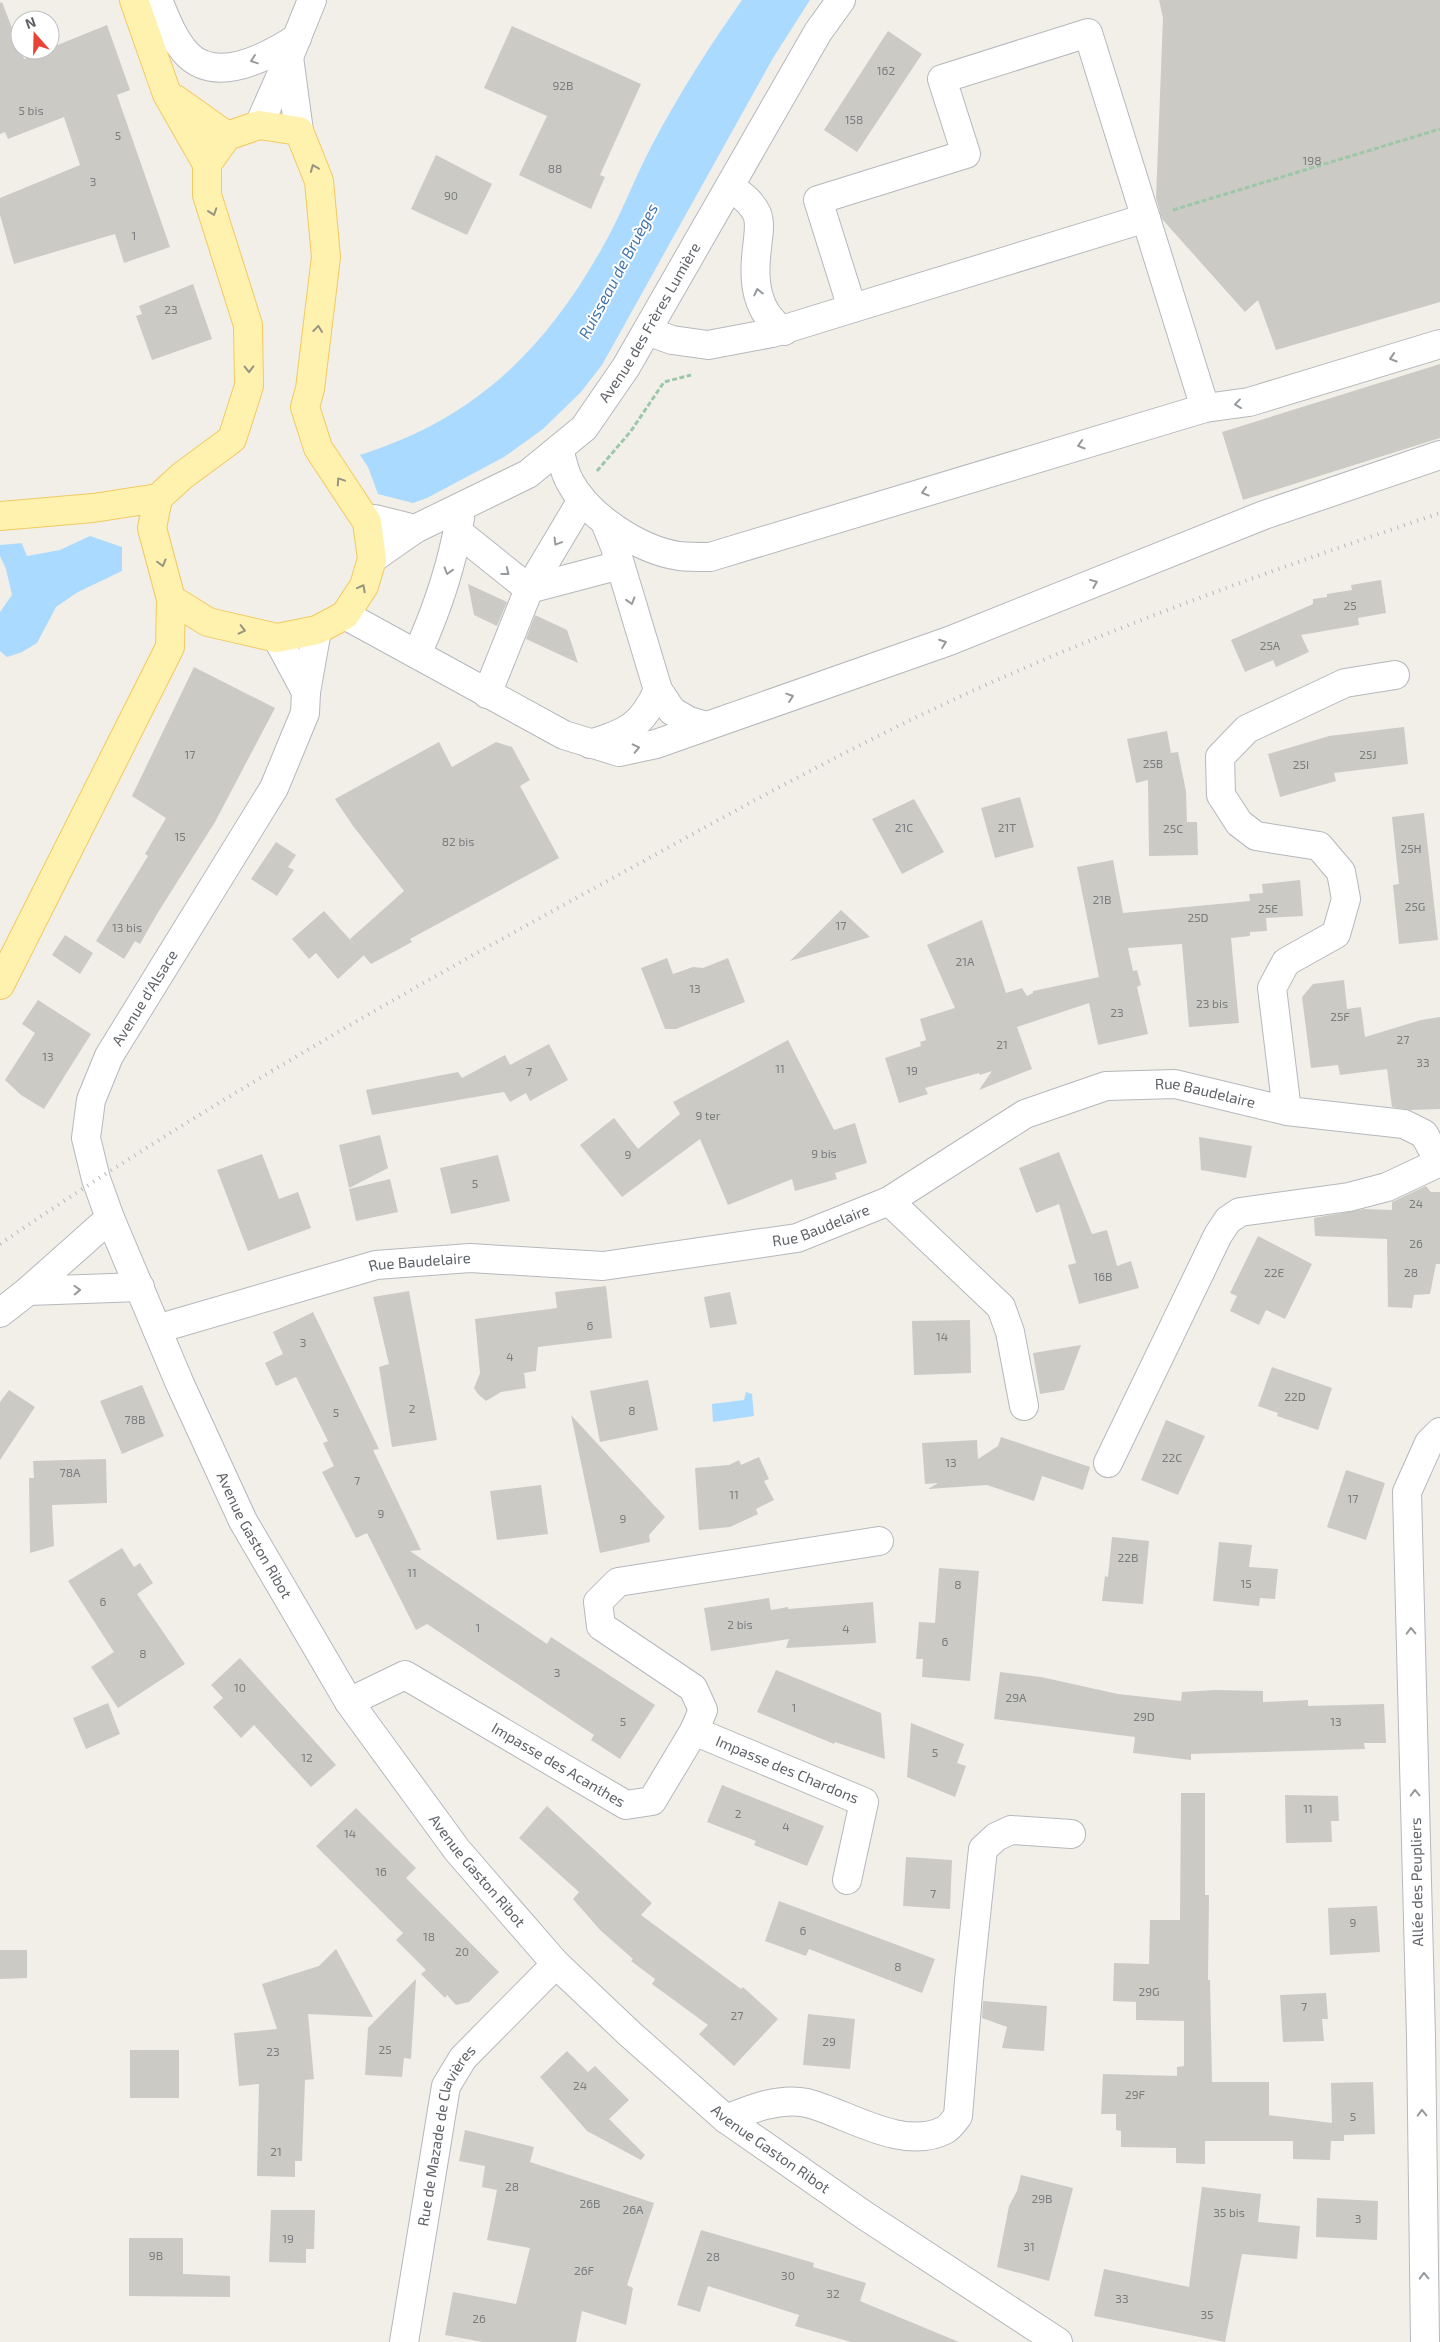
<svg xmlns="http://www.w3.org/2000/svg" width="1440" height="2342" font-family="'Exo 2',sans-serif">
  <rect width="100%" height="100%" fill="#f1efe8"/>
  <path fill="#aadaff" d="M742,0H810L773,58L602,365L581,392L543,429L504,457L427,498L413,503L378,494L368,467L360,455C474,419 543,352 601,250C621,216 634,179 652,145C679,94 709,47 742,0Z
    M0,491L27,556L60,550L90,536L122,547V571L78,592L56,607L37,643L22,652L7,657L0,651V612L12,595L6,569L0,556Z
    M746,1392L752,1394L754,1416L713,1422L712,1404L744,1400Z"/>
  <path fill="#f1efe8" d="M0,488L2,490L24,543L0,545Z"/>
  <path fill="#cccac5" d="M1159,0H1440V302L1276,350L1258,300L1245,312L1162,219L1156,198L1163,18Z
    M2,2L24,59L50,50V48L107,25L130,90L117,95L170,247L124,263L115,234L14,264L0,215V198L80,165L64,117L8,139L5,132L0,134V3Z
    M512,26L641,84L600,175L605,177L591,209L519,175L547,116L484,88Z
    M888,31L922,54L857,152L824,130Z
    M436,155L492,184L467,235L411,209Z
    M193,284L212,339L152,360L136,316L142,314L139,306Z
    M1440,364V438L1243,500L1222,432Z
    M1381,580L1386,613L1358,618L1359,625L1301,635L1309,652L1276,667L1273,660L1245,672L1231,640L1313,604V599L1327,597V594L1352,590L1351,585Z
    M468,584L507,602L497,626L474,615Z
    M535,615L567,630L578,663L526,639Z
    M194,667L275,708L215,822L157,914L140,944L135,941L124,959L96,941L148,856L145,854L166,818L132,796Z
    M1404,727L1408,764L1334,773L1336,781L1280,797L1268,754L1329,736Z
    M1167,731L1171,753L1178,752L1186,791L1187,822H1197L1198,855L1149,856L1148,780L1136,783L1127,739Z
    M439,742L452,767L496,742L512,747L530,780L520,786L559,858L410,939L412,942L371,964L350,939L404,891L353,826L335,799Z
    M1020,797L1034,847L995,858L981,808Z
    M914,799L944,852L902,874L872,819Z
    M1424,813L1438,940L1399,944L1393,885L1399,884L1392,817Z
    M276,842L296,855L288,867L294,870L277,896L251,879Z
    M1113,860L1123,913L1250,901L1249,894L1263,893L1262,884L1300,880L1303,916L1266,918L1267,931L1250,932V936L1231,938L1239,1023L1189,1027L1182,944L1128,948L1133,971L1137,970L1141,985L1137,987L1148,1034L1098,1045L1089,1003L1017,1027L1032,1069L979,1090L992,1071L980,1075L979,1073L925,1088L928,1094L899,1103L885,1058L921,1046L920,1042L926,1040L920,1019L955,1008L927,945L982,920L1006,993L1022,988L1027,996L1033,993V991L1099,977L1077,867Z
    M841,910L870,937L790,961Z
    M324,911L364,955L338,979L316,953L309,959L292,939Z
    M65,935L93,953L80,974L52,955Z
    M667,958L673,974L693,967L703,968L728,958L745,1002L676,1029H665L641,968Z
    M1344,980L1347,1009L1361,1007L1365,1037L1421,1020L1440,1017V1109L1410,1110L1392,1107L1387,1069L1340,1075L1338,1065L1311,1068L1302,997L1313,984Z
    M38,1000L91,1034L44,1109L21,1095L5,1080L35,1033L22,1024Z
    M788,1040L834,1130L855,1123L867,1163L835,1173L837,1179L795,1191L792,1179L728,1205L700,1139L622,1197L580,1145L614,1118L638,1149L680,1114L673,1102Z
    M549,1044L568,1080L530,1101L526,1093L510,1102L504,1092L372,1115L366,1090L458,1072L462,1078L505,1055L510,1065Z
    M380,1135L388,1168L349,1188L339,1145Z
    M1199,1137L1252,1146L1246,1178L1201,1170Z
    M1059,1152L1092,1234L1107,1230L1117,1266L1131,1261L1139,1288L1079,1304L1068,1265L1076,1263L1059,1204L1036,1213L1019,1168Z
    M262,1154L279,1199L298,1192L311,1228L248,1251L217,1170Z
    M498,1155L510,1201L451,1214L440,1168Z
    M390,1179L398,1212L356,1221L349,1189Z
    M1426,1186L1431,1192H1440V1264H1436L1430,1294L1414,1295L1412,1308L1388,1307L1387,1239L1315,1236L1314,1218L1364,1209L1392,1210V1202Z
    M1258,1236L1312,1264L1285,1319L1266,1310L1259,1325L1230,1311L1237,1296L1230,1293Z
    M606,1286L612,1338L538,1347L536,1371L524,1373L526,1388L501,1392L486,1401L478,1394L474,1388L480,1373L475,1319L557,1308L555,1292Z
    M409,1291L437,1440L392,1447L379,1367L389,1364L373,1297Z
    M730,1292L737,1324L710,1328L704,1297Z
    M313,1312L379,1449L373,1450L421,1550L410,1551L547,1644L551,1637L655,1705L620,1759L591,1740L594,1735L427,1624L416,1630L367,1533L356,1538L322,1472L334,1466L323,1443L328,1441L296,1377L276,1386L265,1363L283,1354L273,1332Z
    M970,1320L971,1373L914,1375L912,1321Z
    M1081,1345L1064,1390L1040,1394L1033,1353Z
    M1272,1367L1332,1388L1318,1430L1277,1416L1278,1413L1258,1406Z
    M648,1380L658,1430L600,1442L590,1391Z
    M142,1385L164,1436L122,1454L100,1401Z
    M9,1390L35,1407L0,1460V1402Z
    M571,1415L665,1517L649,1535L650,1542L600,1553Z
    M1166,1420L1205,1436L1178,1495L1141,1480Z
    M1001,1437L1090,1467L1083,1490L1042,1476L1034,1501L987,1485L928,1489L938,1483L925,1484L922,1443L977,1440L978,1459L998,1446Z
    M759,1457L769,1479L764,1481L774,1500L756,1509L758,1514L730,1527L699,1530L695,1468L729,1465L739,1460L741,1465Z
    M106,1459L107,1503L52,1505L54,1546L30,1553L29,1478H34L33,1461Z
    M1346,1470L1385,1483L1366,1540L1327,1527Z
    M541,1485L548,1534L497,1540L490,1491Z
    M1112,1537L1149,1541L1143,1604L1102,1601L1105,1576L1108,1577Z
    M1219,1542L1252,1545L1249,1567L1278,1569L1275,1599L1260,1598L1259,1606L1213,1601Z
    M122,1548L134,1567L140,1563L153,1583L137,1594L185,1664L118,1708L91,1667L114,1652L68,1581Z
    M939,1568L979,1571L970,1681L922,1677L923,1659H916L919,1622L935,1623Z
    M769,1598L771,1610L788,1607V1609L873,1602L876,1643L786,1648L789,1639L711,1651L704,1608Z
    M240,1658L336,1765L311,1787L254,1725L241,1738L213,1707L223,1698L211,1685Z
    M776,1670L881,1713L885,1759L835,1742L834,1744L757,1712Z
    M1000,1672L1041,1677L1118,1694L1181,1701L1182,1692L1215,1690L1263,1691V1702L1308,1700V1706L1384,1704L1386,1743H1364L1365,1749L1191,1754V1760L1133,1753L1135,1737L994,1719Z
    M108,1703L120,1734L86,1749L73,1718Z
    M911,1723L964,1744L957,1763L966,1766L955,1797L907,1777Z
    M722,1785L824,1826L807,1866L754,1845L756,1841L707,1822Z
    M1181,1793H1205V1895H1209L1208,1980H1210L1212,2082H1269V2115L1332,2123L1331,2083L1373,2082L1375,2134L1344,2135V2141H1331L1330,2160L1293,2159V2141H1205V2164L1176,2163V2148L1121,2147V2131L1116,2130V2114H1101L1103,2074L1177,2076V2067L1184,2066V2021L1136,2020V2002L1113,2001L1114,1963L1149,1964L1150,1920H1180Z
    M1285,1795L1338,1796L1339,1821H1331L1332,1842L1286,1843Z
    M547,1806L652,1903L641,1915L741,1989L743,1987L778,2019L734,2066L699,2034L708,2025L652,1984L655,1979L631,1961L633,1959L600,1930L573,1899L579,1892L519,1838Z
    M356,1808L416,1868L406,1878L499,1972L469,2002L456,2005L447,1995L445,1998L421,1974L426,1970L396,1940L403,1933L316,1846Z
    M906,1857L952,1860L950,1909L903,1906Z
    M779,1901L935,1959L922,1993L809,1949L806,1956L765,1941Z
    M1377,1906L1380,1952L1330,1955L1328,1908Z
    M336,1949L373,2017L308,2014L314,2079L305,2080L302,2161H295V2177L257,2176L259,2084L239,2086L234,2033L277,2029L262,1984L319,1966Z
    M0,1950H27V1978L0,1979Z
    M416,1979L411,2059L404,2058L402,2077L365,2075L368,2028Z
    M1326,1993L1328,2019H1322L1324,2041L1283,2042L1280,1995Z
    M983,2001L1047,2006L1044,2051L1002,2048L1007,2027L982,2018Z
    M808,2014L855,2019L850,2069L803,2065Z
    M130,2050H179V2098H130Z
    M567,2051L588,2072L595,2066L629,2100L609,2119L645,2155L641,2160L587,2131L540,2077Z
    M465,2130L534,2147L530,2162L654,2203L627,2285L633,2288L626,2325L582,2311L576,2342H483L445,2335L453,2292L516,2304L530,2248L487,2240L497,2190L482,2187L485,2166L459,2161Z
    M1021,2175L1073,2188L1049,2281L997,2267L1009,2206L1017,2191Z
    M1202,2187L1261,2194L1258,2222L1300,2226L1297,2259L1242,2254L1225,2342L1094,2316L1104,2269L1189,2287Z
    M1317,2198L1378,2201L1377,2240L1316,2237Z
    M271,2210H315L314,2249H306V2263L269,2262Z
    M701,2230L814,2263L813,2267L866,2283L860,2301L959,2342H851L795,2326L799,2315L708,2286L700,2312L677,2305Z
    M129,2238H183V2274L230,2276V2297L129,2296Z"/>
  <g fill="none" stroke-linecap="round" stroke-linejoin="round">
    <g stroke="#b5b8bc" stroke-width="30">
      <g id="minor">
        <path d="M158,0C166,19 173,39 187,54C217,85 269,56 297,38"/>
        <path d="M289,57L299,131"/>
        <path d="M259,125L289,57L312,0"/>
        <path d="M730,186C740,194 752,202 757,214C761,224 758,237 757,248C753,280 755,312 784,331"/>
        <path d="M852,308L818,200L966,154L942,79L1088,33L1205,408"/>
        <path d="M647,331L672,340L708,345L772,333L1146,218"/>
        <path d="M559,449C562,459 564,472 570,482C588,516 639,550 679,556C689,557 699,557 710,557L1205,408L1249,402L1440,344"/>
        <path d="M367,522L375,519L415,529"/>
        <path d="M605,522L615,547L658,690L672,711L689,721L706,726"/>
        <path d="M458,532L529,589L620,565"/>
        <path id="s1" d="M372,559L415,529L528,474L584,428L626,367L818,32L841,0"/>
        <path d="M345,615L564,735L619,752L656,744L949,641L1264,515L1440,455"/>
        <path id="s2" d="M317,630L306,692L305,713L274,788L109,1056L91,1100L86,1138L96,1179L110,1218L180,1384L243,1521L349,1702L457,1850L556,1964L630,2034L726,2119L864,2215L1058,2342"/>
        <path d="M277,638L306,692"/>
        <path d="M417,654C437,610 452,566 460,518"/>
        <path d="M487,694L529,589L582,500"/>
        <path d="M590,744C627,733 642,726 658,690"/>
        <path d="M1287,1111L1272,988L1286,962L1336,934L1346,899L1341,872L1319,846L1256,836L1239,823L1221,795L1220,757L1247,729L1345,683L1395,675"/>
        <path d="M889,1201L1001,1307L1010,1332L1024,1406"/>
        <path d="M28,1291L140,1287"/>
        <path d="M0,1313L28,1291L110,1218"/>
        <path id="s3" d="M157,1329L376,1265L470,1258L603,1266L797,1238L889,1201L1025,1114L1106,1086L1175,1084L1287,1111L1404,1124L1424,1134L1440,1163"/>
        <path d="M1108,1463L1218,1235L1228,1220L1240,1212L1349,1197L1387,1187L1440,1162"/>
        <path id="s4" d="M349,1702L405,1675L626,1805L652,1801L694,1731L703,1710L693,1688L601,1626L598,1602L618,1582L879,1541"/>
        <path id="s5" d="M694,1731L864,1802L847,1880"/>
        <path d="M726,2119C751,2109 779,2097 807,2103C847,2113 902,2152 945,2130C950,2127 955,2120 958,2116L969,1981L983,1849L996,1837L1011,1830L1071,1834"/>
        <path id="s6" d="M404,2342L446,2086L463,2058L556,1964"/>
        <path d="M1425,2342L1421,2037L1407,1492L1429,1443L1440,1432"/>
      </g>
    </g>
    <g stroke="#f2c960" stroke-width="30">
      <path id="major" d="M134,0L167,94L207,164
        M175,99L227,136
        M0,516L93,508L158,498
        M0,985L170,647L171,599L152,528L158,498L182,476L232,439L249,386L248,325L207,195V164L227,136L259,125L299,131L319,181L326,257L310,389L305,407L318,448L367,522L372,559L364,586L345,615L317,630L277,638L208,622L171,599"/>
    </g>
    <path stroke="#9cc7a9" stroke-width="3" stroke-dasharray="5 2.5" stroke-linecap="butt" d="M1173,210L1440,129
      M597,471L631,431L664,382L691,375"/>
    <use href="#minor" stroke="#fff" stroke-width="28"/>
    <use href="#major" stroke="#fff2af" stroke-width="28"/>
    <path stroke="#b6b7b8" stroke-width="4" stroke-dasharray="1 6" stroke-linecap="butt" d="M0,1244C193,1112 395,997 600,885C733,812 866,737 1006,676C1147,614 1293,563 1440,513"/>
  </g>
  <defs><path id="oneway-chevron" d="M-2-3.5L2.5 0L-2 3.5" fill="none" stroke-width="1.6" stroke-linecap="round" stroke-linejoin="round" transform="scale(1.25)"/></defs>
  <g stroke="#979a9d">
    <use href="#oneway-chevron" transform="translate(254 60) rotate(161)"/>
    <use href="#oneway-chevron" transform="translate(758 292) rotate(-103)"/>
    <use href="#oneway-chevron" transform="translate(1393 358) rotate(163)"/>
    <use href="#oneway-chevron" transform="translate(1238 404) rotate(173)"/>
    <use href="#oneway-chevron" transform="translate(1081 445) rotate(164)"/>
    <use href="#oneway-chevron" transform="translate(925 492) rotate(163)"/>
    <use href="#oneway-chevron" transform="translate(557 542) rotate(121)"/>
    <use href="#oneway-chevron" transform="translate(448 571) rotate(107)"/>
    <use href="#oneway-chevron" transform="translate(506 572) rotate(38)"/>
    <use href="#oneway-chevron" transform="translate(1094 583) rotate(-22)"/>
    <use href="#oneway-chevron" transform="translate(631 601) rotate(73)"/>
    <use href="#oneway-chevron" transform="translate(943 643) rotate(-20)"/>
    <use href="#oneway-chevron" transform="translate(790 697) rotate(-19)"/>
    <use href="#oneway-chevron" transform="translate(636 748) rotate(-13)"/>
    <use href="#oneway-chevron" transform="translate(77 1290) rotate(-2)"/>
    <use href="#oneway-chevron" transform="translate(1411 1631) rotate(-91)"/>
    <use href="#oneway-chevron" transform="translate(1415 1793) rotate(-91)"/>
    <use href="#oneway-chevron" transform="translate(1422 2113) rotate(-91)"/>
    <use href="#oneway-chevron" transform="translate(1424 2276) rotate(-91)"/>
  </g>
  <g stroke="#979581">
    <use href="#oneway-chevron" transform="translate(314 168) rotate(-112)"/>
    <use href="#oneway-chevron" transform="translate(213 212) rotate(71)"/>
    <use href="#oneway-chevron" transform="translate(318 329) rotate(-83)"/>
    <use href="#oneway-chevron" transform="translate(249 369) rotate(89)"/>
    <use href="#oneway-chevron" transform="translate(340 481) rotate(-124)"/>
    <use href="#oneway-chevron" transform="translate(162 563) rotate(75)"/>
    <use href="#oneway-chevron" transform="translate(362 588) rotate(-62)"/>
    <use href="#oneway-chevron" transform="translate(242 630) rotate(13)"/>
  </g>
  <g text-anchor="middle" stroke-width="4" stroke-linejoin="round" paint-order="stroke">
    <g font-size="12" fill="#7a7d7f">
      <text x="886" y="75">162</text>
      <text x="563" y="90">92B</text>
      <text x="31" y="115">5 bis</text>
      <text x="854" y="124">158</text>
      <text x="118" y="140">5</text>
      <text x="1312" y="165">198</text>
      <text x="555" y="173">88</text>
      <text x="93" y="186">3</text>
      <text x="451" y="200">90</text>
      <text x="134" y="240">1</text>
      <text x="171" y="314">23</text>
      <text x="1350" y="610">25</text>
      <text x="1270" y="650">25A</text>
      <text x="190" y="759">17</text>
      <text x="1368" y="759">25J</text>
      <text x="1153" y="768">25B</text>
      <text x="1301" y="769">25I</text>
      <text x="904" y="832">21C</text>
      <text x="1007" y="832">21T</text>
      <text x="1173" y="833">25C</text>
      <text x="180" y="841">15</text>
      <text x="458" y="846">82 bis</text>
      <text x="1411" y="853">25H</text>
      <text x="1102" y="904">21B</text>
      <text x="1415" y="911">25G</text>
      <text x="1268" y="913">25E</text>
      <text x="1198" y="922">25D</text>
      <text x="841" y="930">17</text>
      <text x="127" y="932">13 bis</text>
      <text x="965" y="966">21A</text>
      <text x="695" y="993">13</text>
      <text x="1212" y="1008">23 bis</text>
      <text x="1117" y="1017">23</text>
      <text x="1340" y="1021">25F</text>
      <text x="1403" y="1044">27</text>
      <text x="1002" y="1049">21</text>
      <text x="48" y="1061">13</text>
      <text x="1423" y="1067">33</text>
      <text x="780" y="1073">11</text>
      <text x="912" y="1075">19</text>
      <text x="529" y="1076">7</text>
      <text x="708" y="1120">9 ter</text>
      <text x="824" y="1158">9 bis</text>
      <text x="628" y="1159">9</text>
      <text x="475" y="1188">5</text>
      <text x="1416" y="1208">24</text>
      <text x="1416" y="1248">26</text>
      <text x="1274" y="1277">22E</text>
      <text x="1411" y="1277">28</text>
      <text x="1103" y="1281">16B</text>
      <text x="590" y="1330">6</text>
      <text x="942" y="1341">14</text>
      <text x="303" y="1347">3</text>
      <text x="510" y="1361">4</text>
      <text x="1295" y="1401">22D</text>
      <text x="412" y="1413">2</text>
      <text x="632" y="1415">8</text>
      <text x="336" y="1417">5</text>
      <text x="135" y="1424">78B</text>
      <text x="1172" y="1462">22C</text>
      <text x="951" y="1467">13</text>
      <text x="70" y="1477">78A</text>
      <text x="357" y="1485">7</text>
      <text x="734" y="1499">11</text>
      <text x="1353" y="1503">17</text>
      <text x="381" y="1518">9</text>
      <text x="623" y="1523">9</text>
      <text x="1128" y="1562">22B</text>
      <text x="412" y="1577">11</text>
      <text x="1246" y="1588">15</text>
      <text x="958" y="1589">8</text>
      <text x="103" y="1606">6</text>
      <text x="740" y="1629">2 bis</text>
      <text x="478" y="1632">1</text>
      <text x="846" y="1633">4</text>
      <text x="945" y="1646">6</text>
      <text x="143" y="1658">8</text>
      <text x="557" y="1677">3</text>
      <text x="240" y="1692">10</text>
      <text x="1016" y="1702">29A</text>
      <text x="794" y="1712">1</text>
      <text x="1144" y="1721">29D</text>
      <text x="623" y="1726">5</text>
      <text x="1336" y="1726">13</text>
      <text x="935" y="1757">5</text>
      <text x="307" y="1762">12</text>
      <text x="1308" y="1813">11</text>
      <text x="738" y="1818">2</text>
      <text x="786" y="1831">4</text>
      <text x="350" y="1838">14</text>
      <text x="381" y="1876">16</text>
      <text x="933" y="1898">7</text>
      <text x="1353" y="1927">9</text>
      <text x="803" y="1935">6</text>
      <text x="429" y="1941">18</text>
      <text x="462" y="1956">20</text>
      <text x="898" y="1971">8</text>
      <text x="1149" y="1996">29G</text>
      <text x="1304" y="2011">7</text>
      <text x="737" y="2020">27</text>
      <text x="829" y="2046">29</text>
      <text x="385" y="2054">25</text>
      <text x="273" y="2056">23</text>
      <text x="580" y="2090">24</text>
      <text x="1135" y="2099">29F</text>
      <text x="1353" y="2121">5</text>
      <text x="276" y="2156">21</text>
      <text x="512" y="2191">28</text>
      <text x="1042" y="2203">29B</text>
      <text x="590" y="2208">26B</text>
      <text x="633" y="2214">26A</text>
      <text x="1229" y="2217">35 bis</text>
      <text x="1358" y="2223">3</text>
      <text x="288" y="2243">19</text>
      <text x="1029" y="2251">31</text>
      <text x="156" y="2260">9B</text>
      <text x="713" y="2261">28</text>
      <text x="584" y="2275">26F</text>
      <text x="788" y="2280">30</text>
      <text x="833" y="2298">32</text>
      <text x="1122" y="2303">33</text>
      <text x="1207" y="2319">35</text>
      <text x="479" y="2323">26</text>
    </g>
    <g font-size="15" fill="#5f6368" stroke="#fff">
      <text dy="5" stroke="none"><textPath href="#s1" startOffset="375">Avenue des Frères Lumière</textPath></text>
      <text transform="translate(145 998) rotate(-58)" y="5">Avenue d'Alsace</text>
      <text dy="5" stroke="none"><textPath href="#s3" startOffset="1098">Rue Baudelaire</textPath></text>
      <text dy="5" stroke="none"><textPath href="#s3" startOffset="678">Rue Baudelaire</textPath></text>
      <text dy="5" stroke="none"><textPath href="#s3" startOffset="272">Rue Baudelaire</textPath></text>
      <text dy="5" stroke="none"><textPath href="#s2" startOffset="998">Avenue Gaston Ribot</textPath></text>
      <text dy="5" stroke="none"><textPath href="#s4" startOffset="240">Impasse des Acanthes</textPath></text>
      <text dy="5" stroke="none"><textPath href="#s5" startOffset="101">Impasse des Chardons</textPath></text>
      <text dy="5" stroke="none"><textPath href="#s2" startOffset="1402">Avenue Gaston Ribot</textPath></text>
      <text transform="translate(1417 1882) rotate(-91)" y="5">Allée des Peupliers</text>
      <text dy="5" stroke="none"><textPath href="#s6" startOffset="212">Rue de Mazade de Clavières</textPath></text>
      <text dy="5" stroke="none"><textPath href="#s2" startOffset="1808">Avenue Gaston Ribot</textPath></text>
    </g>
    <g font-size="16" font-style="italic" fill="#4174aa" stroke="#fff">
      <text transform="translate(618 271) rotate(-62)" y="6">Ruisseau de Bruèges</text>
    </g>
  </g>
  <g transform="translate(35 35) rotate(340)"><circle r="24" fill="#ffffff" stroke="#bfc1c3"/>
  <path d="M0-4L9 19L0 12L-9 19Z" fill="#ea4335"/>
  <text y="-8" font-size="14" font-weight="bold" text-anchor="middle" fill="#5f6368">N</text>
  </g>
</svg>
